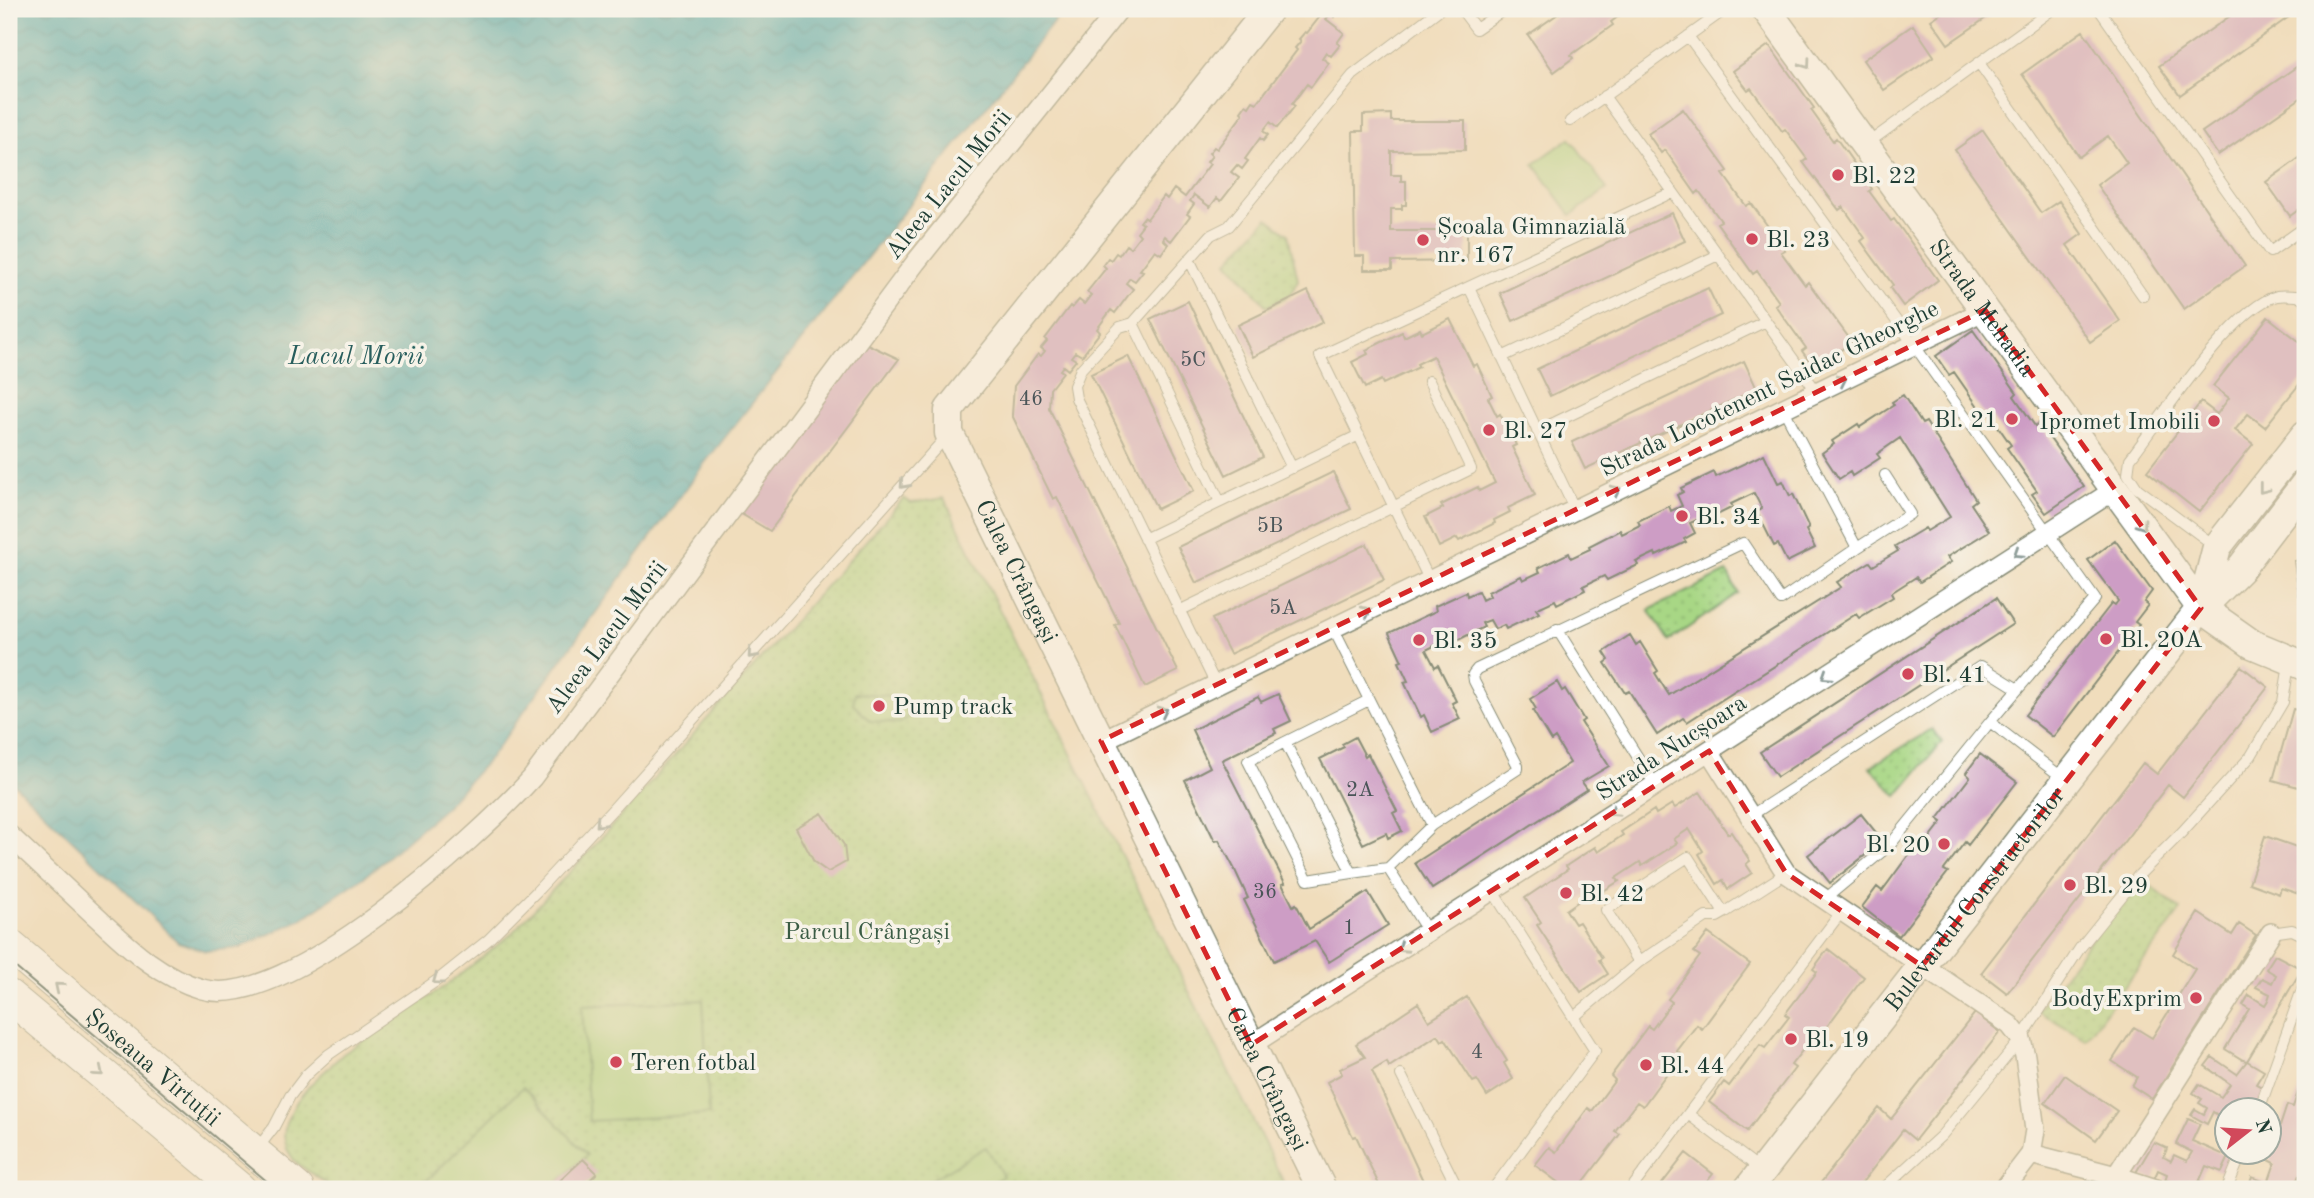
<svg xmlns="http://www.w3.org/2000/svg" width="2314" height="1198" font-family="'Old Standard TT',serif">
  <defs>
    <pattern id="grass-dots" width="8" height="8" patternUnits="userSpaceOnUse" patternTransform="scale(1.75)"><rect width="8" height="8" fill="#a8d785"/><path d="M2 2h.1M6 6h.1" fill="none" stroke="#90b973" stroke-width="1.8" stroke-linecap="round"/></pattern>
    <pattern id="water-waves" width="16" height="10" patternUnits="userSpaceOnUse" patternTransform="scale(1.75)"><rect width="16" height="10" fill="#3daabc"/><path d="M0 5q4-4 8 0t8 0" fill="none" stroke="#338c9a"/></pattern>
  </defs>
  <rect width="100%" height="100%" fill="#f7f3e8"/>
  <filter id="ink" filterUnits="userSpaceOnUse"><feTurbulence type="fractalNoise" baseFrequency=".0143" numOctaves="2"/><feDisplacementMap in="SourceGraphic" scale="14" xChannelSelector="R" yChannelSelector="G"/><feConvolveMatrix kernelMatrix="1 2 1 2 8 2 1 2 1" color-interpolation-filters="sRGB"/></filter>
  <filter id="wash" filterUnits="userSpaceOnUse"><feTurbulence type="fractalNoise" baseFrequency=".00686" numOctaves="4" result="noise"/><feDisplacementMap in="SourceGraphic" scale="28" xChannelSelector="R" yChannelSelector="G"/><feGaussianBlur stdDeviation="1.57" result="paint"/><feColorMatrix in="noise" values="0 0 0 0 0 0 0 0 0 0 0 0 0 0 0 0 0 1.4 0 .05"/><feComposite in="paint" operator="in"/></filter>
  <g filter="url(#wash)">
    <rect width="100%" height="100%" fill="#f0ddbc"/>
    <path fill="url(#grass-dots)" stroke="#648a5c" stroke-width="2" d="M1268,218L1288,234L1298,280L1290,295L1267,307L1228,261Z
      M904,498L911,503L944,498L1287,1189H334L295,1162L287,1149L284,1135L286,1122L297,1101L310,1085L343,1054L444,987L509,936L586,855Z
      M1727,572L1738,593L1669,641L1649,610Z
      M1932,729L1942,742L1897,796L1870,767Z
      M2138,876L2181,910L2086,1039L2038,1011Z"/>
    <path fill="#a8d785" stroke="#648a5c" stroke-width="2" d="M1570,138L1607,189L1571,215L1534,164Z
      M855,693L894,696L908,712V717L900,723L870,721L853,704Z
      M703,1000L709,1114L589,1121L582,1006Z
      M523,1087L587,1155L551,1189H423L420,1187Z
      M986,1147L1003,1176L981,1189H927L924,1184Z"/>
    <path fill="url(#water-waves)" stroke="#2e7478" stroke-width="2" d="M9,9H1064L704,464L490,758L441,811L364,877L300,920L239,948L206,951L178,942L9,779Z"/>
    <g id="blocks">
      <path fill="#cd9dc5" d="M1326,9H1341L1334,17L1331,13L1326,19L1344,33L1337,43L1340,45L1331,56L1326,52L1322,58L1329,63L1311,87L1307,84L1292,104L1295,106L1277,128L1270,122L1263,131L1268,135L1263,141L1260,138L1245,159L1248,161L1242,169L1237,165L1231,172L1239,178L1221,201L1217,198L1210,207L1194,195L1190,201L1194,204L1187,214L1190,216L1171,241L1165,236L1163,239L1168,244L1161,254L1155,250L1140,270L1143,271L1135,281L1130,278L1126,283L1133,289L1115,313L1111,310L1097,329L1100,332L1082,356L1075,352L1071,357L1076,360L1068,370L1063,366L1060,370L1063,372L1050,389L1049,408L1178,671L1145,687L1115,625L1119,623L1087,559L1057,497L1053,499L1012,415L1014,386L1038,354L1041,356L1045,351L1041,348L1047,341L1045,339L1070,306L1072,308L1079,300L1084,304L1091,295L1087,292L1106,268L1103,265L1108,258L1111,260L1116,253L1119,255L1126,245L1130,248L1140,235L1137,232L1143,224L1140,222L1144,217L1147,219L1164,196L1167,199L1174,189L1185,197L1210,164L1207,162L1212,156L1209,153L1214,147L1217,149L1243,114L1241,112L1246,105L1249,107L1253,101L1257,103L1297,50L1295,48L1301,41L1299,39L1305,32L1307,33Z
        M1565,9H1628L1611,22L1613,25L1571,55L1573,58L1554,72L1528,35Z
        M1947,9H1999L1948,44L1931,20Z
        M2240,9H2300L2180,95L2159,66Z
        M1913,25L1934,56L1884,90L1863,60Z
        M2083,31L2245,266L2184,309L2097,185L2127,163L2108,136L2079,157L2022,74Z
        M1769,45L1814,108L1811,110L1833,141L1836,138L1872,189L1869,191L1891,221L1894,219L1938,280L1903,306L1890,288L1893,285L1861,241L1865,238L1843,207L1839,210L1803,162L1807,159L1785,129L1782,131L1751,88L1748,90L1733,71Z
        M2305,61V95L2218,155L2202,132Z
        M1683,109L1728,171L1723,174L1746,206L1751,203L1785,250L1781,252L1805,285L1808,282L1852,342L1815,369L1802,351L1806,348L1775,305L1779,302L1757,271L1753,274L1717,223L1721,221L1699,191L1696,194L1665,150L1661,153L1648,134Z
        M1391,114V121H1465V150L1391,151V175H1401V181H1406V205H1402V209H1391V231H1467V261L1392,262V270H1364V256H1355L1353,131H1363V115Z
        M1983,130L2041,213L2059,201L2082,234L2067,245L2120,321L2090,342L1955,150Z
        M2305,154V205L2290,216L2266,182Z
        M1672,213L1685,241L1513,321L1500,293Z
        M1708,288L1721,315L1550,396L1537,369Z
        M1308,291L1323,322L1253,357L1238,325Z
        M1188,301L1263,457L1226,475L1150,319Z
        M2268,317L2305,346V377L2265,427L2248,414L2235,430L2253,444L2199,512L2147,471L2201,402L2217,414L2229,398L2213,386Z
        M1450,319L1473,366L1477,364L1492,396L1488,398L1497,416L1500,414L1516,445L1512,447L1535,495L1508,508L1510,512L1494,520L1495,523L1459,541L1457,538L1439,547L1425,517L1443,508L1441,505L1478,487L1479,491L1495,483L1433,356L1417,364L1419,367L1383,384L1381,380L1365,388L1352,362L1368,354L1366,350L1402,332L1404,337L1420,329L1422,333Z
        M1973,330L2017,393L2014,396L2035,426L2039,423L2084,487L2046,513L2032,494L2037,491L2007,448L2011,445L1988,412L1984,415L1954,372L1949,375L1936,356Z
        M867,344L899,359L770,531L738,512Z
        M1128,356L1194,491L1157,509L1091,374Z
        M1744,361L1757,389L1585,469L1572,442Z
        M1903,395L1922,424L1926,422L1976,500L1971,504L1989,531L1947,557L1951,562L1920,582L1916,577L1891,593L1893,597L1859,618L1856,614L1687,722L1683,718L1657,735L1629,691L1625,693L1605,663L1609,660L1604,652L1630,635L1636,645L1640,642L1658,671L1655,673L1669,695L1841,587L1837,582L1870,562L1873,566L1898,551L1895,546L1925,528L1927,531L1950,517L1900,438L1877,454L1880,458L1852,476L1850,472L1839,479L1822,453L1834,444L1832,441L1858,424L1860,427L1894,405L1892,402Z
        M1764,454L1778,483L1783,481L1790,496L1793,494L1809,528L1806,530L1815,548L1787,562L1778,544L1774,546L1757,512L1762,509L1754,493L1731,504L1733,507L1701,523L1699,519L1690,523L1695,533L1684,539L1686,542L1656,556L1655,553L1636,562L1638,565L1607,580L1604,576L1583,586L1585,590L1557,604L1555,600L1536,609L1539,613L1506,629L1504,625L1495,629L1490,620L1482,623L1484,627L1452,643L1450,638L1426,650L1435,667L1438,665L1456,701L1452,703L1460,719L1432,732L1424,715L1421,717L1404,682L1408,681L1399,662L1402,661L1389,633L1436,611L1435,606L1466,592L1467,596L1478,591L1482,600L1490,596L1488,592L1521,576L1523,580L1540,572L1538,568L1569,553L1571,558L1590,549L1589,546L1620,530L1622,534L1640,525L1638,521L1669,506L1671,511L1682,506L1677,495L1683,492L1681,488L1714,472L1716,477Z
        M1333,472L1351,509L1196,583L1178,547Z
        M2115,540L2152,591L2144,602L2148,605L2135,622L2139,625L2053,737L2025,715L2112,603L2115,605L2118,601L2088,560Z
        M1367,544L1384,580L1230,654L1212,619Z
        M2305,559V594L2299,595L2294,561Z
        M1996,598L2013,624L1777,777L1760,752Z
        M2241,666L2268,687L2183,797L2168,785L2007,993L1981,973L2143,763L2157,774Z
        M1557,682L1562,691L1565,689L1584,720L1581,722L1609,766L1582,782L1587,789L1432,889L1415,863L1570,763L1555,738L1551,741L1533,711L1536,709L1530,699Z
        M1278,694L1291,721L1274,729L1276,733L1222,760L1285,883L1282,884L1293,906L1296,904L1309,929L1368,892L1388,925L1329,962L1315,941L1274,961L1244,900L1248,898L1234,868L1219,840L1215,841L1185,780L1210,767L1192,730L1258,697L1261,702Z
        M2305,701V789L2273,780L2293,709L2302,711Z
        M1355,737L1365,756L1368,754L1397,811L1393,813L1402,831L1388,838L1386,833L1363,844L1320,759L1344,747L1342,744Z
        M1980,754L2017,782L1968,845L1965,842L1944,870L1948,872L1899,936L1862,907L1877,887L1882,891L1913,849L1918,853L1942,822L1938,819L1970,777L1966,773Z
        M1700,792L1728,834L1731,832L1750,861L1746,864L1752,873L1728,889L1723,880L1717,884L1699,854L1703,851L1689,829L1674,839L1677,843L1642,866L1640,862L1616,878L1619,881L1589,900L1586,896L1566,910L1575,924L1579,922L1602,958L1599,960L1608,974L1581,992L1537,925L1541,922L1525,898L1568,869L1566,866L1595,847L1598,852L1623,835L1621,832L1654,810L1656,814L1672,804L1675,808Z
        M822,813L844,845L846,862L828,872L814,862L796,828Z
        M1861,814L1883,841L1830,883L1808,855Z
        M2265,836L2305,850V896L2281,888L2279,894L2249,883Z
        M2198,913L2232,935L2239,924L2256,935L2152,1099L2132,1086L2137,1077L2112,1061L2134,1027L2152,1038L2195,969L2173,954Z
        M1708,933L1750,964L1702,1029L1697,1025L1677,1051L1681,1054L1643,1106L1637,1102L1615,1131L1620,1134L1578,1189H1567L1535,1165L1549,1147L1556,1152L1588,1108L1592,1111L1615,1080L1611,1076L1648,1026L1652,1029L1672,1002L1668,999L1700,956L1694,952Z
        M1828,949L1864,977L1816,1041L1812,1038L1791,1065L1795,1068L1747,1131L1709,1102L1724,1082L1729,1086L1760,1045L1765,1048L1789,1017L1785,1014L1817,972L1813,969Z
        M2275,955L2302,969L2247,1061L2243,1060L2225,1049L2249,1009L2243,1005L2249,995L2265,1005L2268,1000L2270,994L2256,987L2262,978L2272,983L2276,975L2266,969Z
        M1467,997L1507,1061L1504,1063L1513,1079L1487,1096L1477,1080L1473,1082L1445,1039L1442,1041L1438,1035L1389,1067L1387,1062L1372,1071L1425,1185L1419,1189H1381L1356,1136L1353,1137L1327,1082L1342,1074L1340,1069L1365,1057L1356,1044L1418,1003L1429,1021Z
        M1975,1013L2000,1032L1915,1140L1903,1130L1857,1189H1816L1879,1108L1891,1119Z
        M2212,1057L2237,1074L2247,1061L2264,1071L2256,1084L2267,1090L2258,1110H2226V1120L2213,1112L2207,1124L2191,1115L2195,1109L2204,1114L2207,1108L2199,1103L2202,1099L2193,1093L2199,1084L2221,1097L2230,1084L2205,1066Z
        M2305,1071V1175L2300,1174L2295,1189H2248L2252,1177L2268,1183L2275,1163L2269,1160L2287,1105L2293,1107Z
        M2065,1075L2117,1111L2096,1140L2045,1103Z
        M2188,1119L2200,1124L2192,1141L2229,1157L2222,1172L2206,1166L2196,1189L2165,1180L2167,1174L2158,1170L2154,1179L2135,1174L2154,1142L2167,1148L2164,1157L2171,1161L2174,1155L2187,1161L2192,1152L2176,1144Z
        M1686,1153L1713,1174L1701,1189H1658Z
        M583,1159L597,1173L581,1189H551Z"/>
    </g>
  </g>
  <g filter="url(#ink)">
    <use href="#blocks" fill-opacity="0" stroke="#888d78" stroke-width="2"/>
    <g fill="none" stroke-linecap="round" stroke-linejoin="round">
      <g stroke="#888d78" stroke-width="12">
        <path id="lane" d="M1461,9L1476,29L1505,9
          M2099,9L2270,252L2305,227
          M1688,36L1914,345L2095,599L1990,722L1890,845L1825,899
          M1979,63L2143,296
          M1604,96L1817,392
          M1570,121L1726,9
          M1868,143L2053,9
          M1189,259L1292,468
          M1469,287L1575,510
          M1133,323L1220,502
          M1502,357L1718,255
          M1537,431L1766,321
          M2289,506L2305,514
          M1144,539L1359,435
          M2215,546L2137,488L2128,474L2130,459C2159,421 2233,307 2277,296C2283,295 2291,296 2298,296L2305,301
          M1857,548L1910,514L1885,475
          M1430,581L1320,356L1673,192
          M1179,611L1471,469L1429,381
          M1333,628L1432,825
          M1557,629L1656,786
          M1216,685L1076,398L1074,386L1081,369L1120,327L1133,323L1211,235L1229,226L1353,75L1440,9
          M1369,700L1285,742L1352,873L1388,868L1432,825L1518,769V766L1474,681L1473,674L1477,669L1743,543L1781,600L1857,548L1783,408
          M1990,722L2063,778
          M1285,742L1248,761L1308,880L1352,873
          M1750,816L1981,666L2018,689
          M1388,868L1428,932
          M1492,890L1595,1051L1493,1189
          M2271,933L2292,930L2305,936
          M1639,962L1606,910L1688,857L1724,913
          M1574,1017L1639,962L1706,917H1717L1724,913L1786,873
          M1401,1075L1458,1189
          M2259,1110L2305,981
          M1688,1114L1760,1169
          M258,1148L274,1127L290,1096L306,1075L328,1055L439,979L488,940L536,892L612,810L947,436
          M1631,1189L1842,911
          M1883,1189L1942,1135L2021,1039L2080,948L2138,876L2182,832L2251,756L2283,702L2289,664
          M2227,1189L2242,1152"/>
      </g>
      <g stroke="#888d78" stroke-width="22">
        <path id="street" d="M1101,741L1985,310
          M1709,751L1786,873L2010,1025L2021,1039L2025,1056L2035,1130L2031,1154L2004,1189
          M9,835C36,860 63,886 90,911C124,942 156,976 202,989C285,1014 479,837 532,778L916,262L1119,9
          M1251,1045L2116,489
          M2031,1154L2116,1176L2156,1189
          M2116,1176L2271,933"/>
      </g>
      <g stroke="#888d78" stroke-width="31">
        <g id="secondary">
          <path id="s1" d="M1269,9L949,410V433L1322,1189"/>
          <path id="s2" d="M1766,9L2201,608L2252,644L2305,666"/>
          <path d="M2202,605L2217,547L2305,435"/>
          <path id="s3" d="M1748,1189L2201,608L2240,569L2305,484"/>
        </g>
      </g>
      <g stroke="#888d78" stroke-width="34">
        <g id="primary">
          <path id="s4" d="M9,945L298,1189"/>
          <path d="M9,996L240,1189"/>
        </g>
      </g>
      <use href="#lane" stroke="#fff" stroke-width="10"/>
      <use href="#street" stroke="#fff" stroke-width="19"/>
      <use href="#secondary" stroke="#fff" stroke-width="28"/>
      <use href="#primary" stroke="#fff" stroke-width="32"/>
      <path stroke="#1f3d34" stroke-width="2" d="M9,962L276,1189"/>
    </g>
    <defs><path id="oneway-chevron" d="M-2-3.5L2.5 0L-2 3.5" fill="none" stroke-width="1.6" stroke-linecap="round" stroke-linejoin="round" transform="scale(1.75)"/></defs>
    <g stroke="#8f9e9a">
      <use href="#oneway-chevron" transform="translate(1806 64) rotate(54)"/>
      <use href="#oneway-chevron" transform="translate(1842 380) rotate(-26)"/>
      <use href="#oneway-chevron" transform="translate(904 484) rotate(132)"/>
      <use href="#oneway-chevron" transform="translate(2263 489) rotate(128)"/>
      <use href="#oneway-chevron" transform="translate(1616 490) rotate(-26)"/>
      <use href="#oneway-chevron" transform="translate(2142 525) rotate(55)"/>
      <use href="#oneway-chevron" transform="translate(2018 553) rotate(147)"/>
      <use href="#oneway-chevron" transform="translate(1367 611) rotate(-26)"/>
      <use href="#oneway-chevron" transform="translate(752 654) rotate(132)"/>
      <use href="#oneway-chevron" transform="translate(1826 676) rotate(147)"/>
      <use href="#oneway-chevron" transform="translate(1163 711) rotate(-26)"/>
      <use href="#oneway-chevron" transform="translate(1614 812) rotate(147)"/>
      <use href="#oneway-chevron" transform="translate(600 823) rotate(133)"/>
      <use href="#oneway-chevron" transform="translate(1402 948) rotate(147)"/>
      <use href="#oneway-chevron" transform="translate(437 980) rotate(144)"/>
      <use href="#oneway-chevron" transform="translate(59 987) rotate(-140)"/>
      <use href="#oneway-chevron" transform="translate(99 1072) rotate(40)"/>
    </g>
  </g>
  <path d="M0 0H2314V1198H0ZM1985,310L2201,608L1922,966L1786,873L1709,751L1251,1045L1101,741Z" fill="#f0ddbc" fill-opacity=".55" fill-rule="evenodd"/>
  <path fill="none" stroke="#d62828" stroke-width="5" stroke-dasharray="14 9" stroke-linejoin="round" d="M1985,310L2201,608L1922,966L1786,873L1709,751L1251,1045L1101,741Z"/>
  <g fill="#d1495b" stroke="#f7f3e8" stroke-width="2.5">
    <circle cx="1838" cy="175" r="7"/>
    <circle cx="1752" cy="239" r="7"/>
    <circle cx="1423" cy="240" r="7"/>
    <circle cx="2012" cy="419" r="7"/>
    <circle cx="2214" cy="421" r="7"/>
    <circle cx="1489" cy="430" r="7"/>
    <circle cx="1682" cy="516" r="7"/>
    <circle cx="2106" cy="639" r="7"/>
    <circle cx="1419" cy="640" r="7"/>
    <circle cx="1908" cy="674" r="7"/>
    <circle cx="879" cy="706" r="7"/>
    <circle cx="1944" cy="844" r="7"/>
    <circle cx="2070" cy="885" r="7"/>
    <circle cx="1566" cy="893" r="7"/>
    <circle cx="2196" cy="998" r="7"/>
    <circle cx="1791" cy="1039" r="7"/>
    <circle cx="616" cy="1062" r="7"/>
    <circle cx="1646" cy="1065" r="7"/>
  </g>
  <g text-anchor="middle" stroke-width="7" stroke-linejoin="round" paint-order="stroke">
    <g font-size="21" fill="#4a5558">
      <text x="1193" y="366">5C</text>
      <text x="1031" y="405">46</text>
      <text x="1270" y="532">5B</text>
      <text x="1283" y="614">5A</text>
      <text x="1360" y="796">2A</text>
      <text x="1265" y="898">36</text>
      <text x="1349" y="934">1</text>
      <text x="1477" y="1058">4</text>
    </g>
    <g font-size="24" fill="#1f3d34" stroke="#f7f3e8" text-anchor="start">
      <text x="1852" y="183">Bl. 22</text>
      <text x="1437" y="234">Școala Gimnazială<tspan x="1437" dy="28">nr. 167</tspan></text>
      <text x="1766" y="247">Bl. 23</text>
      <text x="1998" y="427" text-anchor="end">Bl. 21</text>
      <text x="2200" y="429" text-anchor="end">Ipromet Imobili</text>
      <text x="1503" y="438">Bl. 27</text>
      <text x="1696" y="524">Bl. 34</text>
      <text x="2120" y="647">Bl. 20A</text>
      <text x="1433" y="648">Bl. 35</text>
      <text x="1922" y="682">Bl. 41</text>
      <text x="893" y="714">Pump track</text>
      <text x="1930" y="852" text-anchor="end">Bl. 20</text>
      <text x="2084" y="893">Bl. 29</text>
      <text x="1580" y="901">Bl. 42</text>
      <text x="2182" y="1006" text-anchor="end">BodyExprim</text>
      <text x="1805" y="1047">Bl. 19</text>
      <text x="630" y="1070">Teren fotbal</text>
      <text x="1660" y="1073">Bl. 44</text>
    </g>
    <g font-size="24" fill="#1f3d34" stroke="#f7f3e8">
      <text transform="translate(948 184) rotate(-51)" y="8">Aleea Lacul Morii</text>
      <text dy="8" stroke="none"><textPath href="#s2" startOffset="369">Strada Mehadia</textPath></text>
      <text transform="translate(1769 388) rotate(-26)" y="8">Strada Locotenent Saidac Gheorghe</text>
      <text dy="8" stroke="none"><textPath href="#s1" startOffset="690">Calea Crângași</textPath></text>
      <text transform="translate(606 637) rotate(-53)" y="8">Aleea Lacul Morii</text>
      <text transform="translate(1671 747) rotate(-33)" y="8">Strada Nucșoara</text>
      <text dy="8" stroke="none"><textPath href="#s3" startOffset="368">Bulevardul Constructorilor</textPath></text>
      <text dy="8" stroke="none"><textPath href="#s4" startOffset="189">Șoseaua Virtuții</textPath></text>
      <text dy="8" stroke="none"><textPath href="#s1" startOffset="1256">Calea Crângași</textPath></text>
    </g>
    <g font-size="24" fill="#3a5c44" stroke="#f7f3e8">
      <text x="867" y="939">Parcul Crângași</text>
    </g>
    <g font-size="26" font-style="italic" fill="#285e5d" stroke="#f7f3e8">
      <text x="356" y="364">Lacul Morii</text>
    </g>
  </g>
  <rect width="2314" height="1198" fill="none" stroke="#f7f3e8" stroke-width="35"/>
  <g transform="translate(2248 1131) rotate(73)"><circle r="33" fill="#f7f3e8" stroke="#a1aaa0" stroke-width="2"/>
  <path d="M0-5L12 26L0 18L-12 26Z" fill="#d1495b"/>
  <text y="-10" font-size="19" font-weight="bold" text-anchor="middle" fill="#1f3d34">N</text>
  </g>
</svg>
